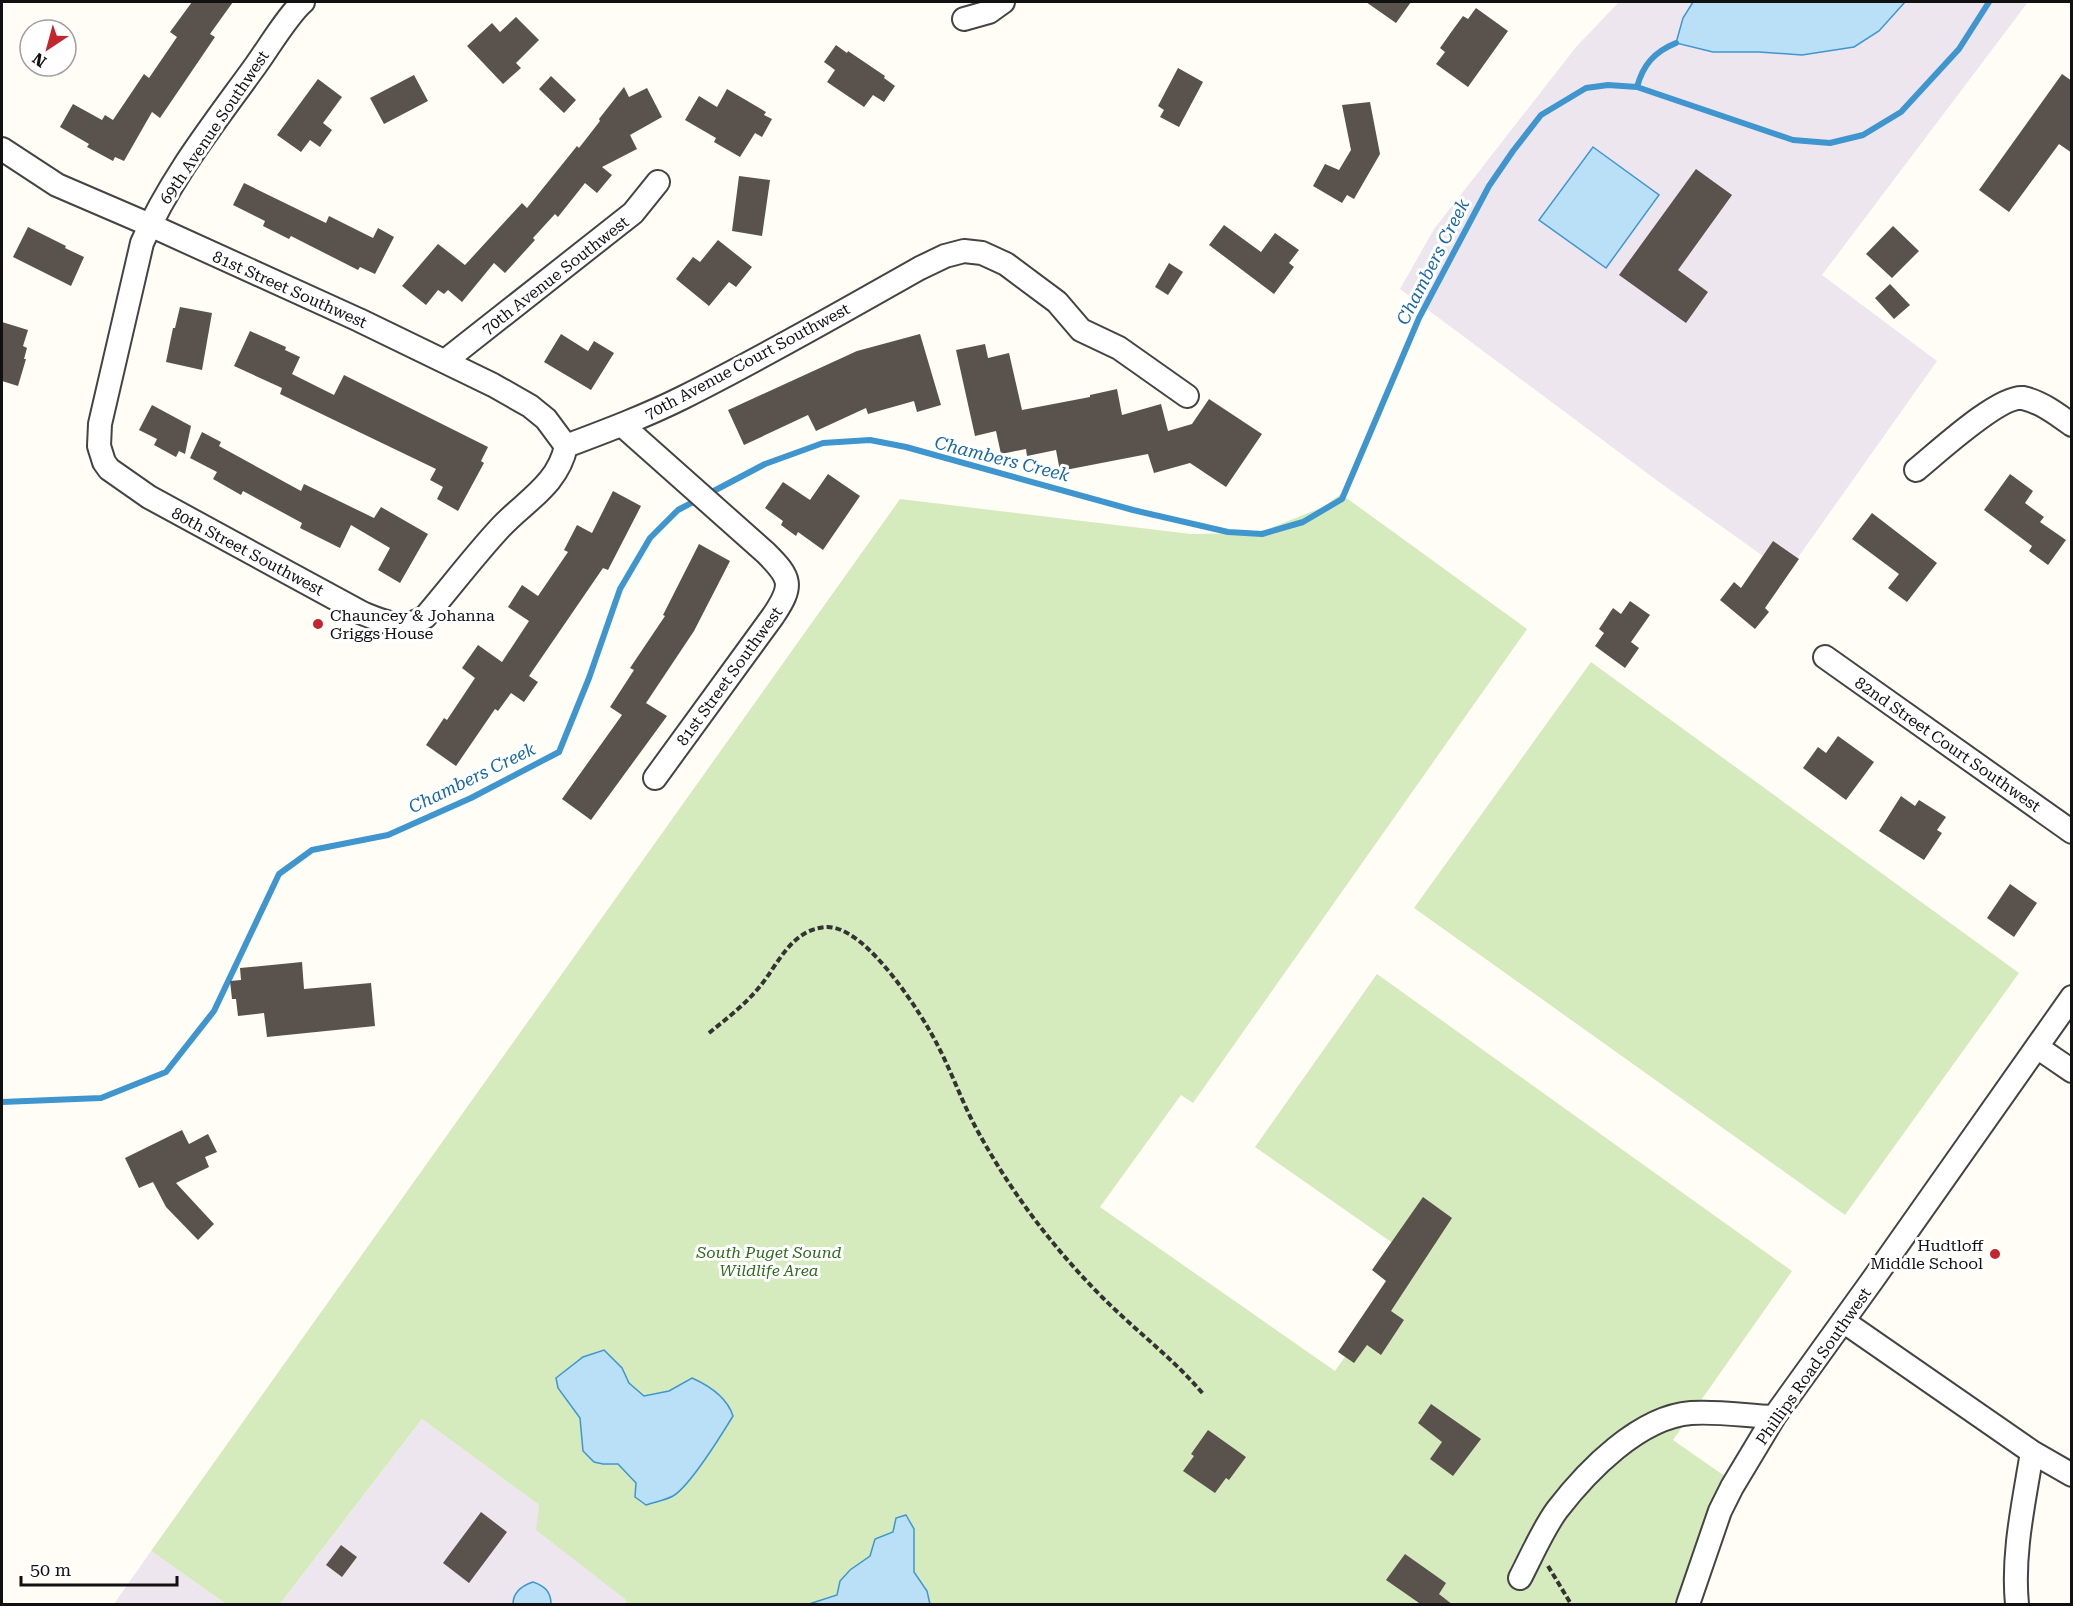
<svg xmlns="http://www.w3.org/2000/svg" width="2073" height="1606" font-family="'Roboto Serif',serif">
  <rect width="100%" height="100%" fill="#fffdf5"/>
  <path fill="#eee6ef" d="M1619,2H2028L1822,275L1937,361L1787,573L1659,482L1400,289L1434,229L1576,47Z
    M422,1419L539,1505L625,1599L626,1604H280Z
    M151,1551L226,1604H114Z"/>
  <path fill="#d5ebbd" d="M1341,494L1527,629L1193,1103L1181,1095L1100,1207L1335,1371L1414,1258L1255,1147L1377,974L1792,1271L1673,1440L1736,1484L1705,1531L1674,1604H626L625,1599L536,1530L539,1505L422,1419L280,1604H226L151,1551L900,499L1191,534L1258,533L1323,507Z
    M1591,662L2019,973L1845,1215L1414,908Z"/>
  <path fill="#b9e0f7" stroke="#3f96cf" stroke-width="1.5" d="M1693,2H1905L1879,31L1854,47L1802,55L1759,52H1713L1676,43L1683,18Z
    M1593,147L1659,195L1606,268L1539,220Z
    M604,1350L622,1368L629,1383L644,1396L669,1391L692,1378C710,1386 727,1397 733,1416C722,1434 690,1486 673,1496C666,1500 655,1502 646,1505L635,1497L636,1483L618,1464H603L594,1462L583,1451L580,1418L558,1388L556,1378L583,1357Z
    M906,1515L914,1529V1572L927,1591L930,1604H809L837,1595L840,1581L850,1570L870,1556L875,1539L893,1532L896,1518Z
    M533,1582C545,1586 551,1592 551,1604H513C513,1592 521,1586 533,1582Z"/>
  <g fill="none" stroke-linecap="round" stroke-linejoin="round">
    <path stroke="#3f96cf" stroke-width="6" d="M1637,87C1643,65 1654,52 1676,43
      M708,494L765,464L823,443L870,440L906,447L1133,510L1228,532L1262,534L1303,522L1342,499L1419,318L1489,186L1513,151L1541,115L1586,88L1608,85L1637,87L1793,140L1830,143L1863,135L1901,112L1959,49L1989,2
      M2,1102L101,1098L166,1072L214,1011L279,874L312,850L388,835L471,798L559,752L589,678L620,589L650,538L678,510L699,499"/>
  </g>
  <path fill="#5a524d" d="M192,2H233L210,34L215,37L160,118L152,112L124,161L115,157L113,161L87,147L89,144L60,127L73,104L102,120L105,115L113,120L144,74L149,78L177,37L170,32Z
    M1366,2H1411L1396,23Z
    M1476,8L1508,31L1468,87L1436,64L1445,52L1440,48L1452,31L1463,16L1468,19Z
    M516,17L539,40L516,63L521,68L503,84L467,46L492,23L500,32Z
    M836,45L847,53L848,51L885,76L884,78L895,86L884,102L873,95L864,107L827,82L835,70L824,62Z
    M1178,68L1203,82L1179,127L1160,117L1164,110L1158,106Z
    M2062,74L2072,81V153L2059,144L2009,212L1979,190Z
    M414,75L428,101L384,124L370,98Z
    M551,76L576,100L564,113L539,89Z
    M318,79L342,97L323,123L332,130L320,147L310,140L301,152L277,135Z
    M624,87L629,97L647,88L662,117L630,135L637,149L602,167L612,175L597,193L585,183L558,217L555,214L533,238L535,240L505,273L494,263L462,302L448,290L444,294L438,290L426,305L402,286L438,244L465,265L522,203L527,208L577,146L579,148L600,121L599,119Z
    M727,89L766,112L764,115L772,119L762,137L755,133L740,157L714,142L716,138L685,120L699,96L717,107Z
    M1370,102L1380,154L1354,199L1347,195L1342,203L1313,186L1325,164L1339,170L1351,150L1342,105Z
    M1696,169L1732,195L1678,270L1708,292L1686,323L1619,275Z
    M739,176L770,180L762,236L732,231Z
    M244,183L326,223L329,216L373,238L378,228L394,237L375,274L360,267L358,270L291,236L289,239L263,226L265,221L233,205Z
    M1224,225L1261,252L1275,233L1299,250L1289,263L1294,267L1274,294L1209,245Z
    M1893,226L1919,251L1892,278L1866,254Z
    M28,227L66,246L65,248L84,257L71,286L13,257Z
    M718,240L752,267L736,287L729,282L709,306L676,279L693,257L700,262Z
    M1169,263L1183,272L1168,295L1155,287Z
    M1890,284L1910,305L1894,319L1875,298Z
    M180,307L212,313L202,370L166,362L173,328H175Z
    M2,322L28,330L23,346L27,348L24,359H26L18,386L2,381Z
    M250,331L286,347L285,350L300,357L292,374L334,395L344,375L488,447L481,461L484,463L458,511L437,499L443,487L430,480L436,469L280,394L282,388L234,366Z
    M561,334L588,351L594,341L614,353L591,390L544,362Z
    M920,334L941,405L917,412L914,401L868,414L866,408L816,431L808,415L744,445L728,410L857,351Z
    M985,344L988,358L1009,353L1022,410L1090,397V395L1117,389L1122,415L1161,404L1168,431L1192,424L1209,399L1262,434L1226,487L1190,463L1154,473L1148,454L1060,471L1056,450L1027,456L1026,449L1001,454L996,431L975,436L956,350Z
    M152,405L191,426L185,454L179,451L176,457L154,445L157,439L139,430Z
    M202,432L221,442L219,446L301,491L304,484L374,518L381,507L428,534L400,583L378,570L390,548L351,525L340,548L300,528L302,523L243,491L241,495L213,479L217,472L190,458Z
    M828,474L860,496L823,550L798,532L796,536L781,525L783,521L765,508L783,482L810,500Z
    M2010,474L2033,491L2025,503L2044,517L2040,522L2066,540L2048,565L2029,551L2032,546L1984,510Z
    M613,491L641,506L608,570L603,568L529,676L538,682L524,702L511,693L498,711L495,709L456,766L426,745L444,718L447,720L475,678L462,668L478,645L502,662L529,621L508,607L522,585L538,596L568,552L564,550L577,525L592,533Z
    M1872,513L1937,563L1907,602L1888,588L1899,574L1852,539Z
    M1773,541L1799,559L1765,608L1769,612L1755,629L1720,600L1734,582L1741,588Z
    M699,544L730,561L694,631L646,703L667,716L591,820L562,799L622,715L610,707L634,670L630,668L665,616L663,615Z
    M1630,601L1650,615L1631,642L1639,648L1625,668L1595,646L1604,633L1599,629L1613,608L1621,614Z
    M1838,736L1874,762L1846,800L1803,768L1818,747L1826,753Z
    M1901,796L1915,806L1919,800L1946,817L1937,830L1942,833L1924,860L1879,831Z
    M2010,884L2037,903L2014,937L1987,918Z
    M302,962L304,989L371,983L375,1026L267,1037L264,1013L238,1016L236,999H232L230,981L241,980L240,968Z
    M182,1130L189,1144L208,1134L217,1152L205,1157L209,1167L176,1183L214,1224L198,1240L166,1207L153,1182L139,1188L125,1158Z
    M1423,1197L1452,1218L1391,1311L1404,1320L1381,1355L1367,1345L1354,1363L1338,1352L1386,1281L1372,1270Z
    M1431,1404L1481,1439L1453,1476L1430,1459L1442,1442L1418,1423Z
    M1208,1430L1246,1457L1229,1480L1226,1478L1215,1493L1183,1471L1194,1456L1191,1454Z
    M481,1512L507,1532L469,1583L443,1563Z
    M341,1545L357,1557L342,1577L326,1565Z
    M1405,1554L1446,1583L1439,1594L1453,1605H1422L1386,1580Z"/>
  <g fill="none" stroke-linecap="round" stroke-linejoin="round">
    <g stroke="#444" stroke-width="26">
      <path id="minor" d="M303,2C288,15 269,47 256,65C215,122 170,178 142,243L100,424L99,446L104,462L109,469L149,497L362,613C384,622 403,631 425,617C450,588 474,556 500,528C525,501 558,485 566,446
        M964,19L989,12L1003,2
        M2,149L57,185L150,225L359,320L493,385L530,406L546,419L566,446
        M445,361L633,213L658,182
        M622,425L766,553C791,578 794,585 773,616L655,778
        M566,446C606,431 646,416 684,397C764,357 842,312 920,268L945,256L964,251L982,253L1006,264L1057,302L1081,330L1119,348L1187,396
        M1916,470C1936,454 1999,395 2023,398C2041,402 2057,414 2072,425
        M1825,657L2072,832
        M2037,1047L2072,1071
        M1843,1321L2032,1452L2072,1475
        M1520,1578C1531,1557 1543,1529 1557,1510C1587,1471 1639,1417 1691,1413C1718,1411 1747,1416 1774,1417
        M1688,1604L1720,1511L1732,1487L1774,1417L1874,1278L2072,997
        M2017,1604C2012,1554 2024,1502 2032,1452"/>
    </g>
    <path stroke="#333" stroke-width="4" stroke-dasharray="6 3" stroke-linecap="butt" d="M709,1033C725,1020 742,1007 756,991C778,967 789,929 827,927C866,926 922,1014 938,1046C952,1073 962,1102 976,1128C1010,1191 1053,1248 1103,1298C1136,1331 1174,1359 1204,1395
      M1548,1566L1571,1604"/>
    <use href="#minor" stroke="#fff" stroke-width="22"/>
  </g>
  <g fill="#c4262e" stroke="#fff" stroke-width="2">
    <circle cx="318" cy="624" r="6"/>
    <circle cx="1995" cy="1254" r="6"/>
  </g>
  <g text-anchor="middle" stroke-width="6" stroke-linejoin="round" paint-order="stroke">
    <g font-size="16" fill="#111" stroke="#fff">
      <text transform="translate(214 127) rotate(-56)" y="6">69th Avenue Southwest</text>
      <text transform="translate(555 275) rotate(-38)" y="6">70th Avenue Southwest</text>
      <text transform="translate(290 289) rotate(24)" y="6">81st Street Southwest</text>
      <text transform="translate(747 361) rotate(-28)" y="6">70th Avenue Court Southwest</text>
      <text transform="translate(248 551) rotate(28)" y="6">80th Street Southwest</text>
      <text transform="translate(729 676) rotate(-54)" y="6">81st Street Southwest</text>
      <text transform="translate(1948 744) rotate(35)" y="6">82nd Street Court Southwest</text>
      <text transform="translate(1813 1366) rotate(-55)" y="6">Phillips Road Southwest</text>
    </g>
    <g font-size="16" fill="#111" stroke="#fff" text-anchor="start">
      <text x="330" y="621">Chauncey &amp; Johanna<tspan x="330" dy="18">Griggs House</tspan></text>
      <text x="1983" y="1251" text-anchor="end">Hudtloff<tspan x="1983" dy="18">Middle School</tspan></text>
    </g>
    <g font-size="16" font-style="italic" fill="#2f6b1f" stroke="#fff">
      <text x="769" y="1258">South Puget Sound<tspan x="769" dy="18">Wildlife Area</tspan></text>
    </g>
    <g font-size="18" font-style="italic" fill="#1768a6" stroke="#fff">
      <text transform="translate(1433 262) rotate(-63)" y="6">Chambers Creek</text>
      <text transform="translate(1002 459) rotate(14)" y="6">Chambers Creek</text>
      <text transform="translate(472 778) rotate(-26)" y="6">Chambers Creek</text>
    </g>
  </g>
  <rect width="2073" height="1606" fill="none" stroke="#111111" stroke-width="6"/>
  <g transform="translate(48 48) rotate(216)"><circle r="28" fill="#ffffff" stroke="#a0a0a0" stroke-width="1.5"/>
  <path d="M0-4.5L10 22L0 15L-10 22Z" fill="#c4262e"/>
  <text y="-9" font-size="16" font-weight="bold" text-anchor="middle" fill="#111111">N</text>
  </g>
  <path d="M21 1576v9h156v-9" fill="none" stroke="#111111" stroke-width="3"/>
  <text x="30" y="1576" font-size="18" fill="#111111" stroke="#ffffff" stroke-width="4.5" paint-order="stroke">50 m</text>
</svg>
